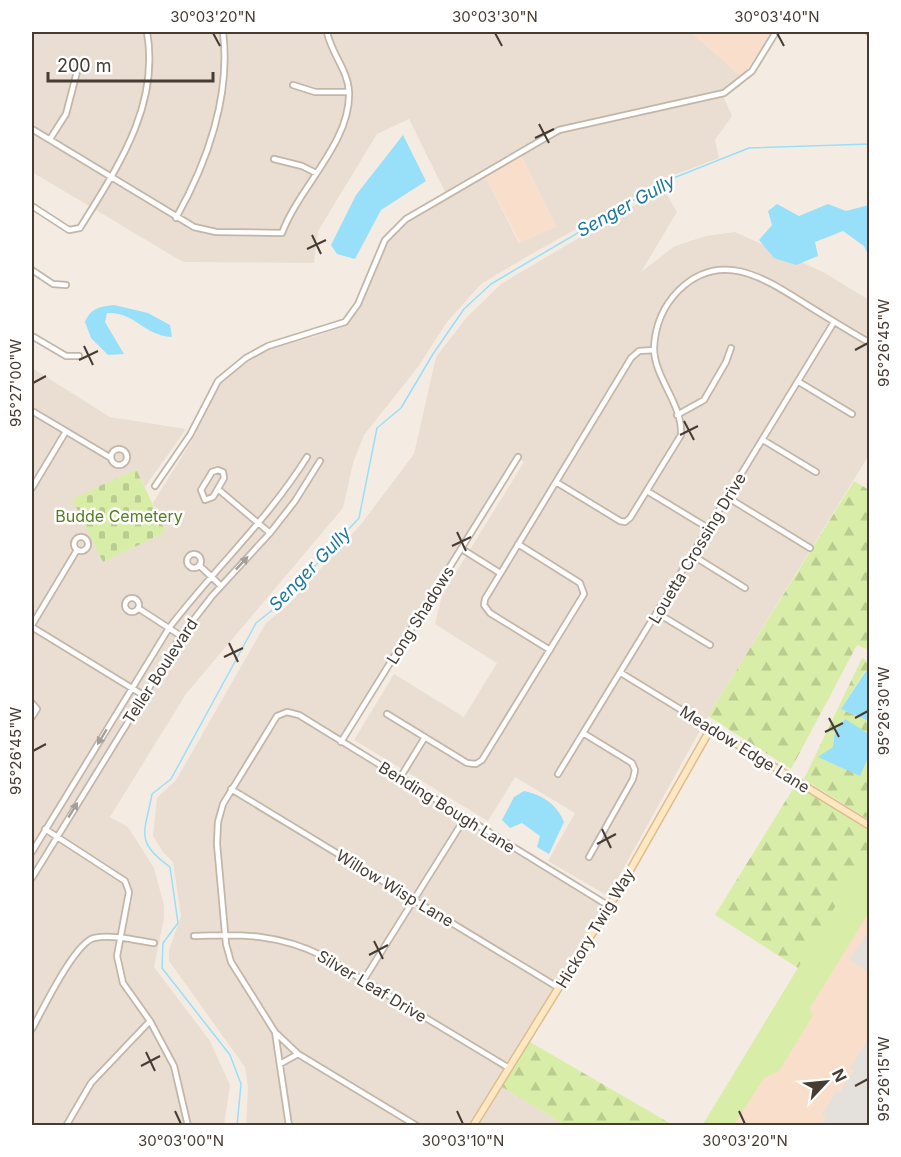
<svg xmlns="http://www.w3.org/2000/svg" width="901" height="1157" font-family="Inter,sans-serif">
  <defs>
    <pattern id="forest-firs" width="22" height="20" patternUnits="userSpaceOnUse" patternTransform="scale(1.5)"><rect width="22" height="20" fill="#d8eda7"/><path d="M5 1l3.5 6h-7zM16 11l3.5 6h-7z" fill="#bbcc90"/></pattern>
    <pattern id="cemetery-stones" width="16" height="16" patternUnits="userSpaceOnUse" patternTransform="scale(1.5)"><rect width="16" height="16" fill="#d8eda7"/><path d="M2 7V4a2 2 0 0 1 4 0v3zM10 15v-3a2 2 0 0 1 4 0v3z" fill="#bbcc90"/></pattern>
  </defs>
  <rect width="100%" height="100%" fill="#f4ece3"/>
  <path fill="#e9ded1" d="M32,32H691L742,77L724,91L578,122L557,129L445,192L409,119L377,134L318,231L314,263L183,262L32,172Z
    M723,96L732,116L715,140L719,158L671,176L528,256L481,284L447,322L418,367L364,435L353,463L343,508L186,694L110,817L128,827L154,868L164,905V918L154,967L210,1041L230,1085L224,1125H32V368L110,417L186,429L145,487L136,469L73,499L103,562L166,532L153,503L197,432L195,431L213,392L223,378L267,349L313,337L340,328L351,320L385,246L403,224L484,174L519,243L556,226L520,153L560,132L581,126Z
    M663,188L677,212L641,272L675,246L706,236L735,232L825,273L869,300V455L711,711L608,896L548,861L575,813L515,777L488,821L354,740L394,674L464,717L497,663L435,624L442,595L524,462L516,457L338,744L599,903L604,910L470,1125H246L248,1088L245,1067L169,961V950L181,916L173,862L163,852L153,836L157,798L176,780L266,623L288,605L362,523L414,454L436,357L467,317L501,284Z
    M502,1087L565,1125L478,1126Z"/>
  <path fill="#f9dfcb" d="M691,32H773L742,77Z
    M520,153L556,226L520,243L484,174Z
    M869,851V1125L702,1126L798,968Z"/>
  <path fill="#d8eda7" d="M869,851V912L810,1008L812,1017L779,1071L764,1078L734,1125L702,1126Z"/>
  <path fill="url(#forest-firs)" d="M854,481L869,490V650L857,645L791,769L708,716Z
    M862,658L869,662V673L865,671L841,709L869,721V734L844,719L835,730L833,747L860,776L869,756V820L804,779Z
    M796,784L869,829V851L798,968L715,915Z
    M529,1042H530L673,1125H565L502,1087Z"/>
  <path fill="url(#cemetery-stones)" d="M136,469L166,532L103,562L72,499Z"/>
  <path fill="#e4e0dc" d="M867,934L869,935V972L849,960Z
    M867,1041L870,1043L869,1125H821L826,1117L822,1114L837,1091L840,1092L854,1071L850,1068Z"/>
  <path fill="#98dff9" d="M403,135L426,181L381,210L355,259L337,254L331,245L356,195Z
    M777,204L799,216L828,204L846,211L869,205V257L864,246L843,231L815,242L818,256L796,265L774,258L759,240L772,225L768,211Z
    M114,305L148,313L170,325L172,337C142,335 136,312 107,313L105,322L124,354L108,355L91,338L85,322C91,308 99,307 114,305Z
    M866,671L869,673V721L841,709Z
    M845,719L869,734V756L860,776L818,757L833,747L835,730Z
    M524,791C542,795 557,804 564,822L549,854L537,847L540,836L522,823L510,828L502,820L514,797Z"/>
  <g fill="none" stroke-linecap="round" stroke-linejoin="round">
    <path stroke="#98dff9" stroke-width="1.5" d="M237,1126L241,1084L230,1055L162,968L163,943L178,923L170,867C134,841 145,833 152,794L171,779L256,623L280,604L359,518L377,428L401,408L433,354L464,309L491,284L666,181L749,148L870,144"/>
    <g stroke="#c3b6a8" stroke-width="8">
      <path id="street" d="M293,85L315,92H349
        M32,129L194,227L216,232L282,233C299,187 351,142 349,92C348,70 331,53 327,32
        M50,139L66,114L79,64
        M274,159L302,166L316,173
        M32,206L69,230L80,228C117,168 160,106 147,32
        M176,218C207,163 231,96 223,32
        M32,270L53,284L66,285
        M32,336L66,356H79
        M799,382L852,414
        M32,411L111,458
        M677,415L704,400L726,362L731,348
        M763,440L816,472
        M111 457a8 8 0 1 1 16 0a8 8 0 1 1-16 0Z
        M218,470L223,472L224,478L213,497L205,500L201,490L212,472Z
        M556,482L620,521L625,522L630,518L681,435C683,404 654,378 654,348C655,326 663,306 679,290C722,248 767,280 807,305C828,318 849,331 870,343
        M155,486L190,435L218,381L246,358L268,346L345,322L358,304L385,240L406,219L559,130L724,93L752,71L776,32
        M32,488L65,433
        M219,490L270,533
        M647,491L708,528
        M727,497L810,548
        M74 544a7 7 0 1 1 14 0a7 7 0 1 1-14 0Z
        M465,551L500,573
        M187 561a7 7 0 1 1 14 0a7 7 0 1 1-14 0Z
        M692,555L745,588
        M199,565L221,586
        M125 605a7 7 0 1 1 14 0a7 7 0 1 1-14 0Z
        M138,608L181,636
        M657,613L710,645
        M32,625L77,550
        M32,627L143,695
        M550,650L490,613L484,605L485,599L631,358L639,351L654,350
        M621,673L711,728
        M32,703L37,709L32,717
        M387,714L467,763L476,764L482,760L584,594L580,583L518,544
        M583,733L632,763L635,770L633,779L589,857
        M341,742L518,457
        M558,774L834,322
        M400,778L425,737
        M231,789L559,988
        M45,829L125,881L129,892L117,956L123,983L150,1021L174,1066L188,1126
        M32,852L169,628C214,569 267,521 307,457
        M32,878L181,636L212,596L270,533L295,501L320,461
        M194,936C243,934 278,934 323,956L509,1068
        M363,981L465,818
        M32,1029C42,1011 75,942 94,938C112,934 135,940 154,943
        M277,1034L298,1054L417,1126
        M280,1064L298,1054
        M66,1126L91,1083L150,1021
        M289,1126L275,1032L231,962L226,944L217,844L218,822L223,804L277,716L287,712L299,715L609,906"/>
    </g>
    <g stroke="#dcbd8f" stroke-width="9">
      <path id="secondary" d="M869,32H870
        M473,1126L616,895L711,728L870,826"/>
    </g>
    <use href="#street" stroke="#fff" stroke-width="4.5"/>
    <use href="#secondary" stroke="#ffe7c2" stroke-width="6"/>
  </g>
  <defs><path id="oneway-solid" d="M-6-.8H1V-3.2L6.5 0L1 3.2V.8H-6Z" transform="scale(1.5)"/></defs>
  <g fill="#a39e99">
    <use href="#oneway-solid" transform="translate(242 563) rotate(-47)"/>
    <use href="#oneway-solid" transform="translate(102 737) rotate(121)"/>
    <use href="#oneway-solid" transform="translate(73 810) rotate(-59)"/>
  </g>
  <path fill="none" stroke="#473c33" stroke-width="2" d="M213,33L220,46M495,33L502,46M777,33L784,46M539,124L549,143M535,138L554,129M312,235L321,254M307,249L326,240M84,346L93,365M855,350L868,343M79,360L98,351M33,383L46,376M684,421L694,440M680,435L698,426M457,532L466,551M452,546L471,537M229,643L238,662M224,657L243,648M829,718L839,737M855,718L868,711M825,732L843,723M33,751L46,744M602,829L611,848M597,844L616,834M374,941L383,959M369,955L388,945M146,1052L155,1071M141,1066L160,1056M855,1086L868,1079M175,1111L181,1124M457,1111L463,1124M739,1111L745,1124"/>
  <g text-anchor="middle" stroke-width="5" stroke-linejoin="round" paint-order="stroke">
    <g font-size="16" fill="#527f1f" stroke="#fff">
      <text x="119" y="522">Budde Cemetery</text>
    </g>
    <g font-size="16" fill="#473c33" stroke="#fff">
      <text transform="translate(697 548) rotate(-59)" y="6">Louetta Crossing Drive</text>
      <text transform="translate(420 615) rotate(-58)" y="6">Long Shadows</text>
      <text transform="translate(160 671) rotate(-57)" y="6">Teller Boulevard</text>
      <text transform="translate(745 749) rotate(32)" y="6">Meadow Edge Lane</text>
      <text transform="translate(447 807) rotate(32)" y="6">Bending Bough Lane</text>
      <text transform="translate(395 888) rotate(31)" y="6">Willow Wisp Lane</text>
      <text transform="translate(595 928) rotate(-59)" y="6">Hickory Twig Way</text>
      <text transform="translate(372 986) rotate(31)" y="6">Silver Leaf Drive</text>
    </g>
    <g font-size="18" font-style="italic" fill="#1d799b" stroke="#fff">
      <text transform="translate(626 206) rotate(-29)" y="6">Senger Gully</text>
      <text transform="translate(310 569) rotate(-46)" y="6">Senger Gully</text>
    </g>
  </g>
  <rect width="901" height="1157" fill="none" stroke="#ffffff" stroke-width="66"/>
  <g transform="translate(826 1082) rotate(64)" stroke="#ffffff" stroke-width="4.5" paint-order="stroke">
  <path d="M0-4.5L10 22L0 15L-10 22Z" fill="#473c33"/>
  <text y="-9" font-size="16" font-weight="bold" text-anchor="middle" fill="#473c33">N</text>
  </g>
  <path d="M48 72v9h165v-9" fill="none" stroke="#473c33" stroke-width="3"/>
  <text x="57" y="72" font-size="18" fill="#473c33" stroke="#ffffff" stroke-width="4.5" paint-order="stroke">200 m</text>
  <rect x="33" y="33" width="835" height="1091" fill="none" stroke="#473c33" stroke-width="2"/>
  <g font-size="15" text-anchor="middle" fill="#473c33">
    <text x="213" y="22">30°03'20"N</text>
    <text x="495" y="22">30°03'30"N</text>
    <text x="777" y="22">30°03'40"N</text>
    <text transform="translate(884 343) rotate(-90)" y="5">95°26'45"W</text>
    <text transform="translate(16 383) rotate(-90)" y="5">95°27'00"W</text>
    <text transform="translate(884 711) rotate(-90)" y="5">95°26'30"W</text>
    <text transform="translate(16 751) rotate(-90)" y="5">95°26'45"W</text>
    <text transform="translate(884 1079) rotate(-90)" y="5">95°26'15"W</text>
    <text x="181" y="1146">30°03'00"N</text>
    <text x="463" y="1146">30°03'10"N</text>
    <text x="745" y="1146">30°03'20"N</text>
  </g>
</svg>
